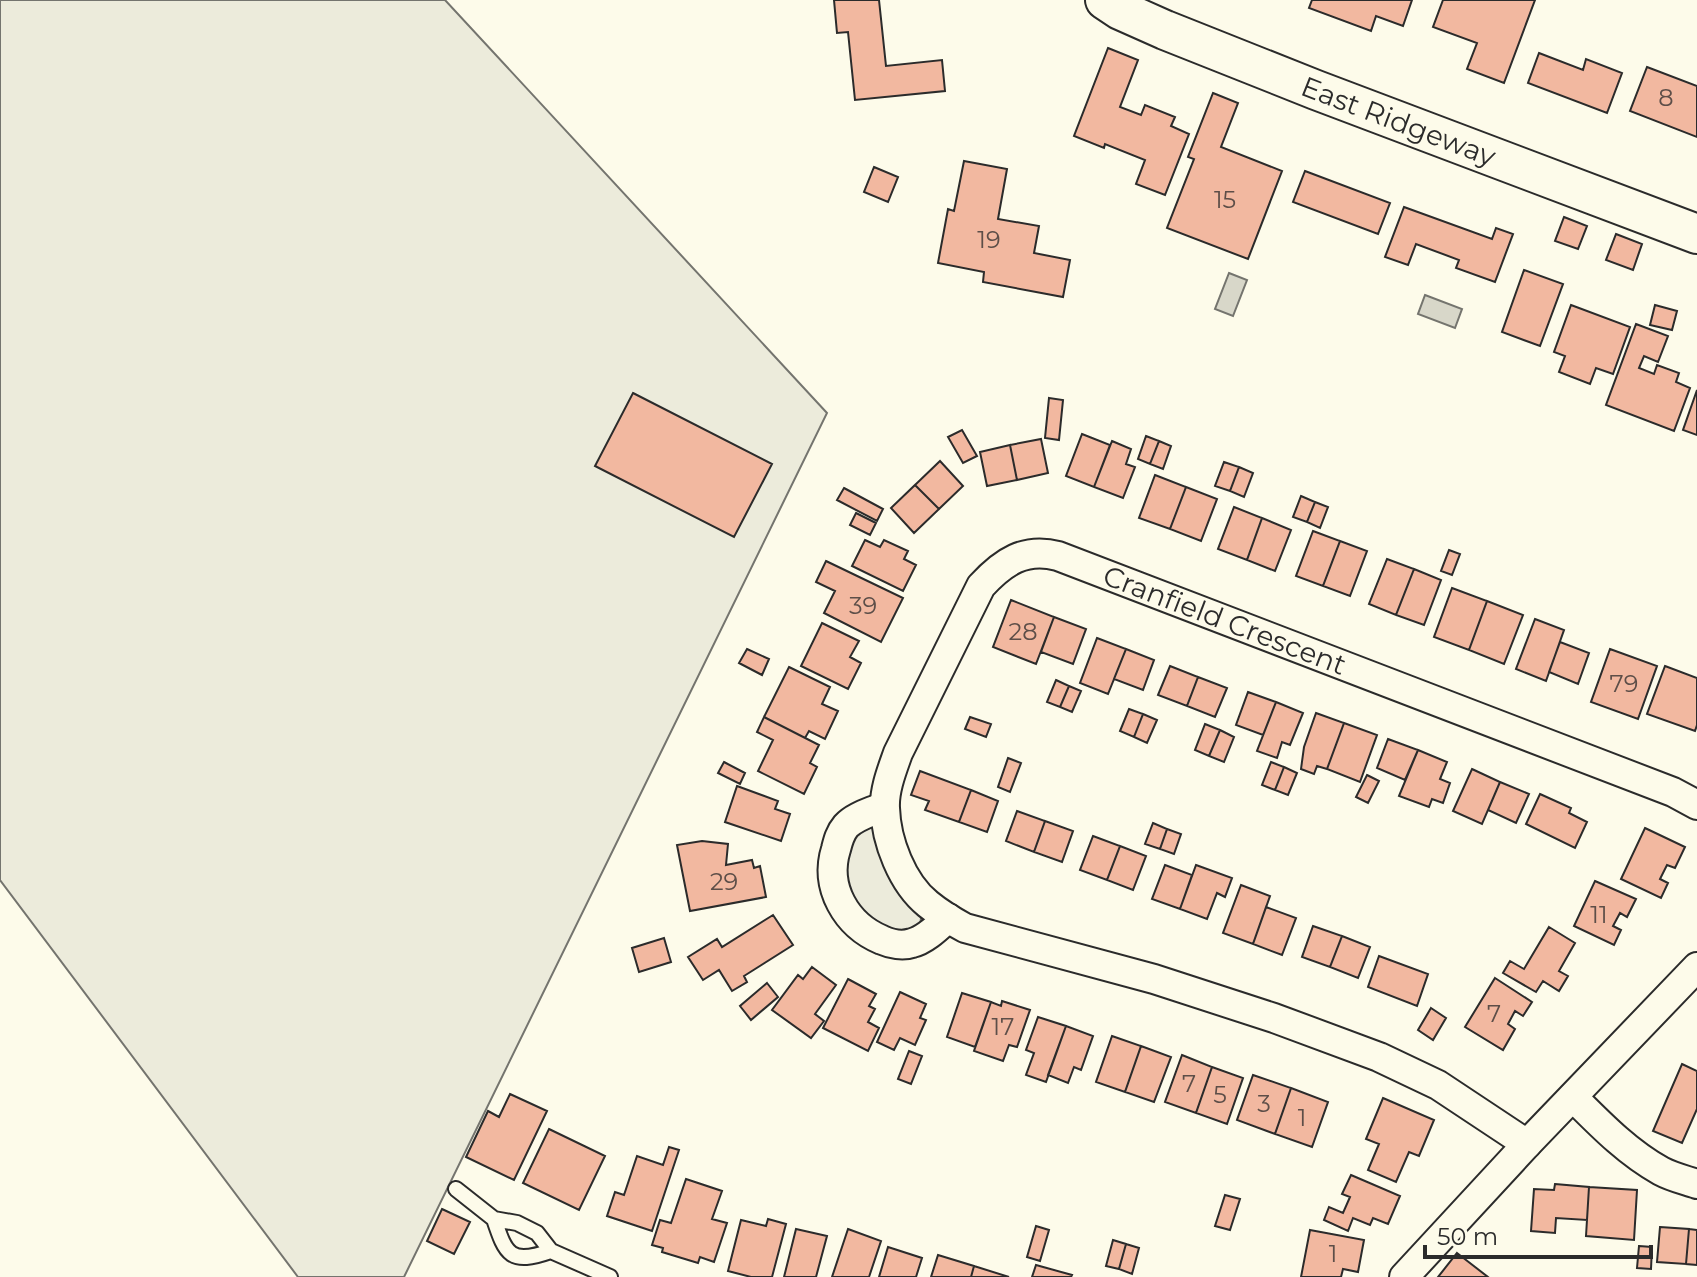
<svg xmlns="http://www.w3.org/2000/svg" width="1697" height="1277" font-family="Montserrat,sans-serif">
  <rect width="100%" height="100%" fill="#fdfbea"/>
  <path fill="#ecebdb" stroke="#74746e" stroke-width="2" d="M0,0H445L827,413L404,1277H298L0,880Z
    M868,826L874,828L921,914C922,925 918,928 908,934L872,924L849,900L844,857L847,840Z"/>
  <path fill="#d8d7c9" stroke="#74746e" stroke-width="2" d="M1229,273L1247,280L1233,316L1215,309Z
    M1425,295L1462,309L1455,328L1418,314Z"/>
  <path fill="#f2b8a0" stroke="#2b2b2b" stroke-width="2" d="M834,0H879L886,66L942,60L945,91L855,100L848,32L837,33Z
    M1312,0H1412L1403,26L1376,16L1371,31L1309,8Z
    M1443,0H1535L1504,83L1467,69L1477,43L1433,27Z
    M1108,48L1138,60L1120,107L1141,115L1145,105L1175,117L1171,126L1189,134L1165,195L1136,184L1145,160L1105,144L1104,148L1074,136Z
    M1539,53L1583,70L1586,59L1622,73L1607,113L1528,83Z
    M1647,67L1697,86V137L1630,111Z
    M1213,93L1238,103L1221,147L1282,171L1248,259L1167,228L1194,159L1188,157Z
    M964,161L1007,169L998,219L1039,226L1034,253L1070,260L1063,297L983,282L984,272L938,263L948,209L954,211Z
    M874,167L898,177L888,202L864,192Z
    M1305,171L1390,203L1378,234L1293,202Z
    M1404,207L1492,239L1496,228L1513,234L1495,282L1456,268L1459,260L1416,244L1408,265L1385,257Z
    M1564,217L1587,226L1578,249L1555,241Z
    M1616,234L1642,244L1633,270L1606,260Z
    M1524,270L1563,284L1540,346L1502,332Z
    M1571,305L1630,327L1613,374L1596,368L1590,384L1559,372L1565,356L1554,352Z
    M1655,305L1677,311L1672,330L1650,325Z
    M1636,324L1668,336L1658,362L1644,356L1639,368L1654,374L1657,365L1679,373L1676,382L1690,388L1674,431L1606,405Z
    M1697,390V435L1683,430Z
    M633,393L772,464L734,537L595,466Z
    M1049,398L1063,400L1059,440L1045,438Z
    M962,430L977,456L963,463L948,437Z
    M1082,434L1110,445L1094,487L1066,476Z
    M1146,436L1159,441L1150,464L1138,459Z
    M1041,439L1048,473L1017,480L1010,445Z
    M1112,441L1131,449L1126,464L1135,467L1123,498L1094,487Z
    M1159,441L1171,446L1163,469L1150,464Z
    M1010,445L1017,480L987,486L980,452Z
    M940,461L963,486L939,509L915,485Z
    M1224,462L1239,467L1230,491L1215,486Z
    M1239,467L1253,473L1244,497L1230,491Z
    M1155,475L1186,487L1170,529L1139,518Z
    M915,485L939,509L914,533L891,508Z
    M1186,487L1217,499L1201,541L1170,529Z
    M844,488L883,509L877,521L837,500Z
    M1301,496L1315,502L1307,522L1293,517Z
    M1315,502L1328,507L1320,528L1307,522Z
    M1234,507L1262,518L1247,560L1218,549Z
    M856,513L876,523L870,535L850,525Z
    M1262,518L1291,530L1275,571L1247,560Z
    M1313,531L1340,541L1323,586L1296,576Z
    M865,540L880,547L884,540L908,551L904,559L916,565L903,591L852,566Z
    M1340,541L1367,551L1350,596L1323,586Z
    M1449,550L1460,554L1452,575L1441,571Z
    M1387,559L1414,569L1396,615L1369,604Z
    M826,561L903,598L881,642L824,613L835,591L816,582Z
    M1414,569L1441,580L1424,625L1396,615Z
    M1452,588L1487,601L1469,650L1434,637Z
    M1011,600L1054,617L1036,664L993,647Z
    M1487,601L1523,615L1504,664L1469,650Z
    M1054,617L1086,629L1073,664L1041,652Z
    M1535,619L1564,630L1546,681L1516,669Z
    M822,623L859,641L850,657L861,663L848,689L801,666Z
    M1097,638L1126,649L1108,694L1080,683Z
    M1560,642L1589,653L1578,684L1549,672Z
    M747,649L769,659L762,675L739,663Z
    M1126,649L1154,660L1143,690L1114,679Z
    M1610,649L1657,666L1638,719L1591,702Z
    M1170,666L1198,677L1187,706L1158,695Z
    M1665,666L1697,678V725L1695,731L1647,714Z
    M789,667L830,687L822,704L838,711L825,739L809,731L805,738L764,717Z
    M1198,677L1227,688L1215,717L1187,706Z
    M1056,680L1069,686L1060,707L1047,702Z
    M1069,686L1081,691L1072,712L1060,707Z
    M1248,692L1276,702L1263,735L1236,725Z
    M1276,702L1303,713L1290,745L1282,742L1277,758L1257,751Z
    M1129,709L1143,714L1134,737L1120,731Z
    M1316,713L1344,723L1327,769L1317,766L1314,774L1301,769L1304,747Z
    M1143,714L1157,720L1147,743L1134,737Z
    M764,717L819,745L810,763L817,767L804,794L758,771L773,740L757,732Z
    M970,717L991,724L986,737L965,729Z
    M1344,723L1377,735L1360,782L1327,769Z
    M1205,724L1220,730L1209,756L1195,750Z
    M1220,730L1234,737L1224,762L1209,756Z
    M1388,739L1418,750L1405,780L1377,768Z
    M1418,750L1447,762L1440,779L1450,783L1443,803L1432,799L1429,807L1399,796Z
    M1008,758L1021,763L1010,792L998,787Z
    M724,762L745,773L740,784L718,773Z
    M1271,762L1284,767L1275,790L1262,785Z
    M1284,767L1297,773L1288,795L1275,790Z
    M1472,769L1500,782L1482,824L1453,811Z
    M920,771L971,790L959,822L925,810L929,801L911,795Z
    M1367,775L1379,781L1368,803L1356,797Z
    M1500,782L1529,794L1516,823L1488,810Z
    M737,786L778,801L775,809L790,814L781,841L725,822Z
    M971,790L998,801L987,832L959,822Z
    M1540,794L1571,808L1569,813L1587,822L1575,848L1526,824Z
    M1017,811L1045,821L1034,852L1006,841Z
    M1045,821L1073,831L1062,862L1034,852Z
    M1153,823L1167,829L1160,849L1145,844Z
    M1645,828L1685,847L1675,868L1667,865L1660,879L1668,883L1661,898L1621,879Z
    M1167,829L1181,834L1174,854L1160,849Z
    M1093,836L1120,846L1107,880L1080,870Z
    M702,841L728,844L726,865L752,860L754,868L760,866L766,897L690,911L677,845Z
    M1120,846L1146,856L1133,890L1107,880Z
    M1165,865L1192,875L1180,909L1152,899Z
    M1196,865L1232,878L1225,897L1217,893L1207,919L1180,909Z
    M1595,881L1636,899L1627,917L1620,913L1613,926L1621,930L1614,945L1574,926Z
    M1241,885L1270,896L1253,944L1223,933Z
    M1266,907L1296,918L1282,955L1253,944Z
    M773,915L793,945L744,976L747,982L732,991L719,970L703,980L688,957L717,939L722,947Z
    M1313,926L1342,936L1330,967L1302,957Z
    M1549,927L1575,943L1559,971L1568,976L1559,991L1543,981L1536,992L1503,973L1510,961L1524,969Z
    M1342,936L1370,947L1358,978L1330,967Z
    M664,938L671,962L639,972L632,948Z
    M1379,956L1428,974L1417,1006L1368,987Z
    M812,967L836,985L815,1014L824,1021L811,1038L772,1010L798,975L803,979Z
    M1495,978L1532,1002L1523,1016L1515,1011L1508,1024L1515,1029L1503,1050L1465,1027Z
    M848,979L876,994L869,1006L875,1009L868,1022L879,1028L868,1051L823,1028Z
    M767,983L778,997L751,1020L740,1006Z
    M900,992L926,1004L920,1018L926,1020L915,1045L900,1038L894,1050L877,1042Z
    M962,993L991,1002L975,1047L947,1037Z
    M1002,1001L1030,1010L1017,1047L1009,1045L1003,1061L974,1051L991,1002L1001,1006Z
    M1431,1008L1446,1018L1433,1040L1418,1030Z
    M1038,1017L1066,1026L1046,1082L1026,1075L1034,1053L1026,1050Z
    M1066,1026L1093,1036L1081,1070L1074,1067L1068,1083L1048,1075Z
    M1112,1036L1141,1046L1125,1092L1096,1082Z
    M1141,1046L1171,1057L1154,1102L1125,1092Z
    M909,1051L922,1056L911,1084L898,1079Z
    M1182,1055L1212,1067L1196,1113L1165,1102Z
    M1682,1064L1697,1071V1109L1682,1143L1653,1131Z
    M1212,1067L1243,1078L1227,1124L1196,1113Z
    M1253,1075L1291,1088L1275,1134L1237,1120Z
    M1291,1088L1328,1102L1312,1147L1275,1134Z
    M510,1094L547,1111L514,1180L466,1157L488,1111L499,1117Z
    M1383,1098L1434,1120L1419,1156L1409,1152L1396,1182L1368,1170L1379,1144L1366,1139Z
    M549,1129L605,1156L579,1210L523,1183Z
    M669,1147L679,1150L652,1231L607,1216L615,1192L624,1195L637,1156L663,1165Z
    M1351,1175L1400,1196L1388,1224L1373,1218L1370,1225L1353,1218L1348,1231L1324,1220L1329,1207L1343,1213L1350,1197L1342,1194Z
    M686,1179L722,1191L712,1219L727,1223L714,1262L700,1257L698,1263L662,1252L663,1248L652,1245L660,1220L671,1223Z
    M1555,1184L1589,1187L1587,1220L1556,1218L1555,1233L1531,1231L1534,1189L1554,1190Z
    M1589,1187L1637,1190L1634,1240L1586,1236Z
    M1225,1195L1240,1199L1230,1230L1215,1226Z
    M442,1209L470,1222L454,1254L427,1241Z
    M768,1219L786,1224L772,1277H751L728,1271L741,1220L766,1226Z
    M1036,1226L1049,1230L1040,1261L1027,1257Z
    M1660,1227L1689,1229L1686,1264L1657,1262Z
    M796,1229L827,1236L816,1277H784Z
    M848,1229L881,1241L869,1277H832Z
    M1689,1229L1697,1230V1265L1686,1264Z
    M1310,1230L1364,1240L1358,1272L1343,1269L1341,1277H1301Z
    M1113,1240L1126,1244L1119,1269L1106,1266Z
    M1126,1244L1139,1248L1132,1274L1119,1269Z
    M1639,1246L1652,1247L1651,1269L1637,1268Z
    M888,1247L922,1258L916,1277H879Z
    M1457,1253L1488,1277H1438Z
    M938,1255L974,1266L971,1277H931Z
    M1036,1265L1072,1275L1071,1277H1032Z
    M974,1266L1009,1277H971Z"/>
  <g fill="none" stroke-linecap="round" stroke-linejoin="round">
    <g stroke="#2b2b2b" stroke-width="18">
      <path id="lane" d="M456,1189L494,1219L517,1223L537,1233L551,1251L610,1277
        M494,1219C506,1255 510,1265 551,1251"/>
    </g>
    <g stroke="#2b2b2b" stroke-width="32">
      <g id="street">
        <path d="M884,806C872,812 855,816 846,826C840,833 838,841 836,849C824,887 846,925 882,940C891,944 903,946 912,943C925,940 938,927 948,918"/>
        <path d="M1573,1097C1600,1124 1627,1152 1661,1171C1672,1177 1685,1180 1697,1184"/>
        <path id="s1" d="M1527,1144L1438,1085L1379,1057L1274,1018L1154,979L965,928C952,921 939,913 928,904C902,883 886,841 885,808C884,790 892,770 898,753L981,586C1003,562 1025,547 1058,556L1673,792L1697,805"/>
        <path d="M1404,1277L1527,1144L1697,967"/>
      </g>
    </g>
    <g stroke="#2b2b2b" stroke-width="42">
      <g id="secondary">
        <path id="s2" d="M1105,0L1120,10L1165,30L1316,90L1697,234"/>
      </g>
    </g>
    <use href="#lane" stroke="#fdfbea" stroke-width="14"/>
    <use href="#street" stroke="#fdfbea" stroke-width="28"/>
    <use href="#secondary" stroke="#fdfbea" stroke-width="38"/>
  </g>
  <g text-anchor="middle" stroke-width="6" stroke-linejoin="round" paint-order="stroke">
    <g font-size="24" fill="#5d4e48">
      <text x="1666" y="106">8</text>
      <text x="1225" y="208">15</text>
      <text x="989" y="248">19</text>
      <text x="863" y="614">39</text>
      <text x="1023" y="640">28</text>
      <text x="1624" y="692">79</text>
      <text x="724" y="890">29</text>
      <text x="1599" y="923">11</text>
      <text x="1494" y="1022">7</text>
      <text x="1003" y="1035">17</text>
      <text x="1189" y="1092">7</text>
      <text x="1220" y="1103">5</text>
      <text x="1264" y="1112">3</text>
      <text x="1302" y="1126">1</text>
      <text x="1333" y="1262">1</text>
    </g>
    <g font-size="28" fill="#2b2b2b" stroke="#fdfbea">
      <text dy="10" stroke="none"><textPath href="#s2" startOffset="318">East Ridgeway</textPath></text>
      <text dy="10" stroke="none"><textPath href="#s1" startOffset="1268">Cranfield Crescent</textPath></text>
    </g>
  </g>
  <path d="M1425 1245v12h226v-12" fill="none" stroke="#2b2b2b" stroke-width="4"/>
  <text x="1437" y="1245" font-size="24" fill="#2b2b2b" stroke="#fdfbea" stroke-width="6" paint-order="stroke">50 m</text>
</svg>
